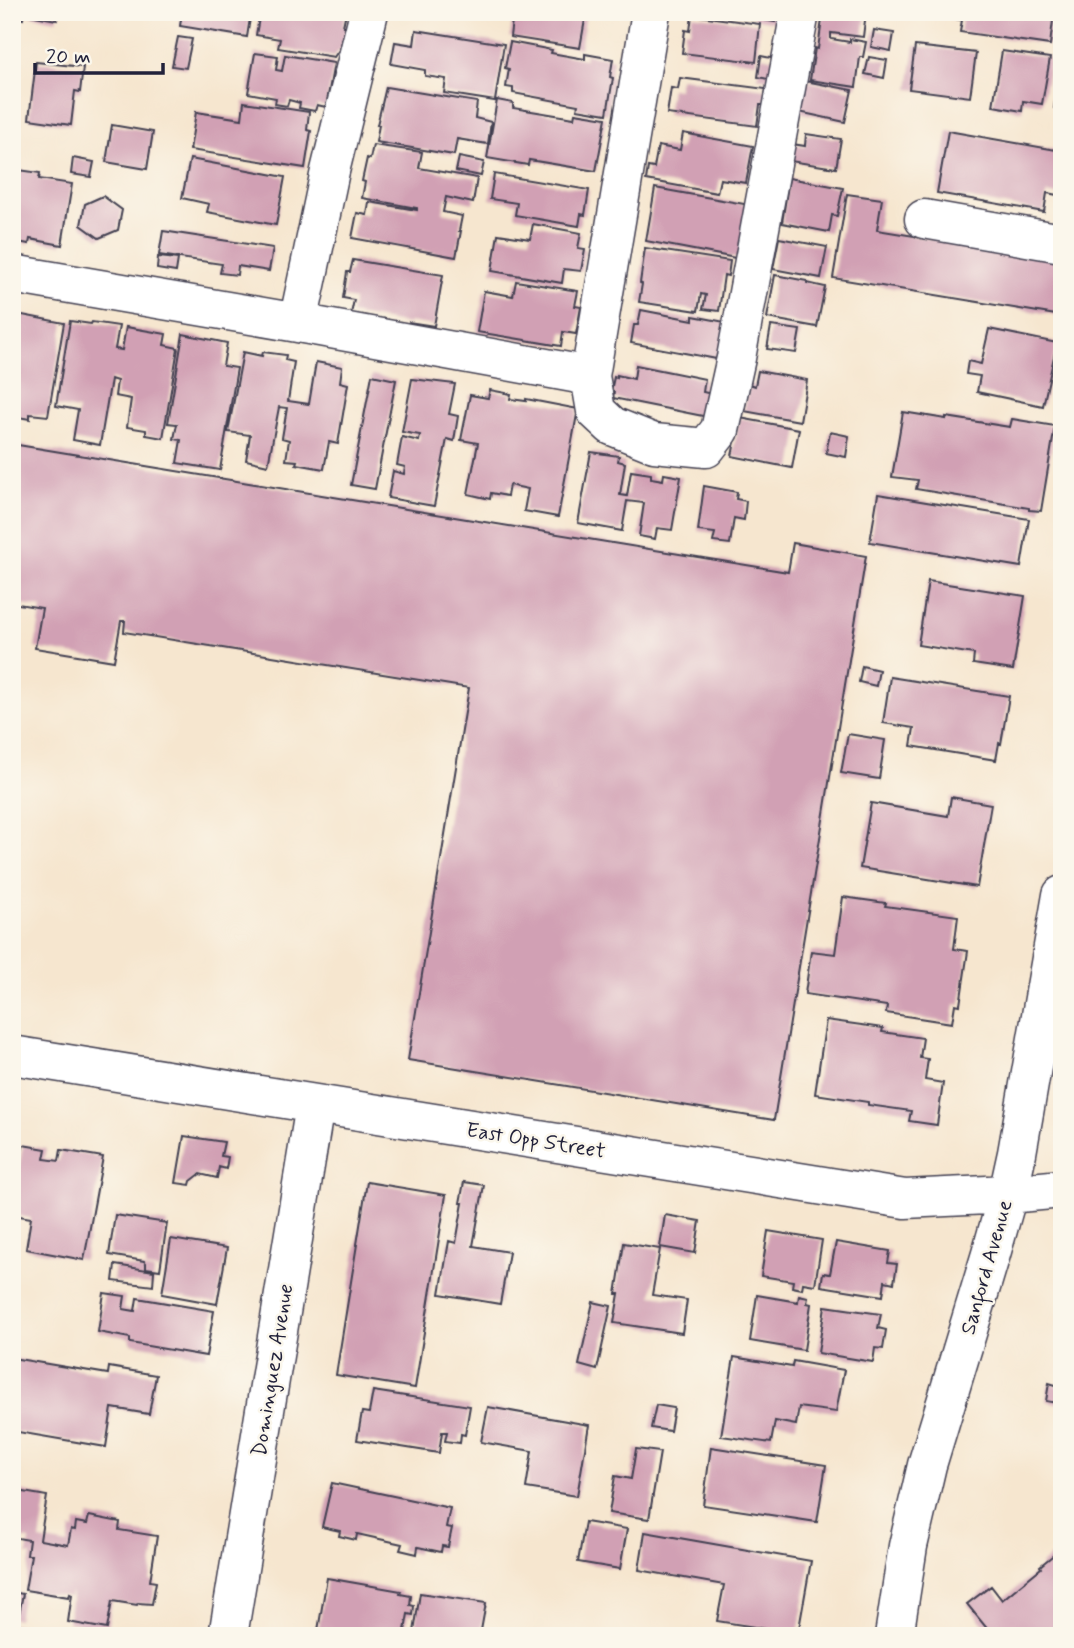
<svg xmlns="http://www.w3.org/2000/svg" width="1074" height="1648" font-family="Mynerve,sans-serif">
  <rect width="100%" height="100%" fill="#fbf7ec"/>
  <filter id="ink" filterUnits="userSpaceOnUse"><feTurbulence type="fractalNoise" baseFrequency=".0143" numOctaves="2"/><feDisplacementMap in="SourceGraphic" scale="14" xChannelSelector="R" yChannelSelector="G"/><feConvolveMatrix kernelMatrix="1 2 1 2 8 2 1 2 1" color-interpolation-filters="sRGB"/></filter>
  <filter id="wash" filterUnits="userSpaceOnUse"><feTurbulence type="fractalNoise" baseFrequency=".00686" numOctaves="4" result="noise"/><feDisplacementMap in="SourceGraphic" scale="28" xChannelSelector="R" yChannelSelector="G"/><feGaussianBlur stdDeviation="1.57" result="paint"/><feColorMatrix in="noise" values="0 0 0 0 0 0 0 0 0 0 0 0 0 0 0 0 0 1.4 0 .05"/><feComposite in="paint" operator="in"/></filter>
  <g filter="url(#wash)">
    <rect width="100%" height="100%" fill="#f6e6cf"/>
    <g id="blocks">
      <path fill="#d1a0b4" d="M12,12H59L57,20L24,14L23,19L12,17Z
        M182,12H251L247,37L180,26Z
        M260,12L286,16L287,12H346L343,26H347L344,49L339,50L334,57L278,48L280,39L256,35Z
        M473,12H496V17L473,14Z
        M507,12H575L586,14L580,48L510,37L512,20L506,19Z
        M754,12H777L775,22L753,18Z
        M823,12H866L863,37L831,33V39L850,42V39L866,42L863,57H860L856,87L810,80L815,48L818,49Z
        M921,12H994L1006,14V12H1054L1050,45L960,32L962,20L921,14Z
        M692,15L760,24L756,62L682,53L685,30L690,31Z
        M416,30L504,44L495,101L444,93L446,79L425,76V70L391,64L395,42L414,45Z
        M874,30L894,33L891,51L871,47Z
        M178,37L192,39L186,68L172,66Z
        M510,42L552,50L551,53L585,59V54L613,59L610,77L613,78L607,114L577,109L578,105L513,93V88L506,87L509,69L505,68Z
        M915,46L976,53L970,97L909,89Z
        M1002,51L1050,58L1042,104L1023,101L1022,111L993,106Z
        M255,53L278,56L276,70L282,71L285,55L334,63L326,107L317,105L315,111L299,108L300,103L289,100L287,106L275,104L276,98L248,93Z
        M761,56L776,59L773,80L758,77Z
        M869,57L887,60L884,78L865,74Z
        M36,62L83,67L80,92L75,91L71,125L29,119Z
        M1060,67H1062V110L1054,108Z
        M680,78L766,89L764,105H760L757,126L667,114L671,88L678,89Z
        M805,81L852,90L845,122L799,112Z
        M386,87L477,102L475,118L491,122L488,144L457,139L454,155L376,142L379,125H377Z
        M497,100L513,103V108L574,118L575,113L606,118L596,171L529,160L528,165L487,158Z
        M244,102L309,112L307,130L311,131L305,168L190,150L196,112L242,119Z
        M112,125L153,132L147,169L106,162Z
        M948,131L1062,151V196L1047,193L1044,212L937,193Z
        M683,133L753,146L746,183L720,179L717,193L646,180L648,167L654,168L658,146L680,150Z
        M806,134L841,139L836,168L790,161L792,144L805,146Z
        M373,145L422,152L419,168L477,178L473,203L446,197L443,212L462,216L459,231H461L456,257L352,238L357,213L367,215L369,202L417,210V208L362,198L365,182L362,181L367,158L370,159Z
        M459,157L484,162L481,176L456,171Z
        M73,158L94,162L91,177L71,174Z
        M190,159L285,177L276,225L207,212L209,204L182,198Z
        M12,169L40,173L39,179L72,184L62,245L30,239L29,244L12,241Z
        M494,174L589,190L585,215L581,214L579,226L515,215L517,203L490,199Z
        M789,178L843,188L837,216L832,215L829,232L782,223Z
        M655,188L750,205L741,259L646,241Z
        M847,194L882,199L877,230L1062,260V316L833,278Z
        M103,196L122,210L118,230L99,238L81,225L85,204Z
        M533,224L581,233L578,248L585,249L581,271L564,269L562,283L492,271L498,234L530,239Z
        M163,231L273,248L269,271L238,266L237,275L220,273L222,264L159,255Z
        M779,238L827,247L821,278L773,269Z
        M645,248L730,261L728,276L724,275L719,311L703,309L706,295L701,294L698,311L639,302L642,284L640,283Z
        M158,257L178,259L176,272L157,269Z
        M353,260L443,275L434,326L409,322L408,324L351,314L354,300L343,298L347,272H350Z
        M775,275L807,281V283L825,287L817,327L767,318Z
        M516,281L578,291L575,306L581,307L576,334L563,332L561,346L477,332L484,291L513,296Z
        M641,310L693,320V316L725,322L722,360L631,343L634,325H638Z
        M12,313L64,323L48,416L30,414V419L12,416L15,389H12Z
        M70,321L91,324L92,322L119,326L115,349L122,350L126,327L166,334L164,345L178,348L163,438L146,435V430L127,427L131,399L115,396L117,381L111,379L100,445L73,440L78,410L56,406Z
        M771,326L800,330L796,353L767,349Z
        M989,329L1057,343L1043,406L977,392L980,376L966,374L968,361L981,364Z
        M183,334L227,343L223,366L237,368L220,470L177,463L181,440L174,439L177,424L168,423Z
        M243,352L262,356L263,352L286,355L285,360L294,362L288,401L309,404L316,362L342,367L340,382L348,384L338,444L329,442L324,469L296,464L297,461L286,460L289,440L282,438L287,408L279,407L268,465L246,460L250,435L228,432Z
        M636,365L705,379L703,392L712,394L708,417L613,398L614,392L611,391L614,377L617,378V375L634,379Z
        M758,371L807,380L800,421L744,411L749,384L755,386Z
        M372,375L396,380L375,489L351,485Z
        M412,379L455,384L449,414L458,416L454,441L447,439L434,506L388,498L393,471L404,474L405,467L397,465L402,437L419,441L420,435L402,432Z
        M490,390L511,394L510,399L526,401V399L578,409L558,517L524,511L528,489L509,485L507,496L491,493L490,499L468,494L478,443L461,440L470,395L488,398Z
        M903,412L946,419V417L1010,427L1012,419L1055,426L1041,511L1029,510V508L916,489L918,480L892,477Z
        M740,418L799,429L792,468L732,456Z
        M830,432L849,436L846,457L826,453Z
        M12,444L788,572L793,543L866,556L774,1120L408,1060L469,688L124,632L125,621H121L114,661L35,648L42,608L12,603Z
        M591,452L619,456L618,461L625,463L620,495L627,496L631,471L651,474V478L663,480L664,474L681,477L672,530L657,528L655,539L639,536L644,503L627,501L622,531L578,523Z
        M704,486L737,492L736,499L746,501L744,520L734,518L730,544L713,542L715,533L698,531Z
        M878,494L1029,519L1021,567L870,542Z
        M928,581L1025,596L1013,670L973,664L974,654L918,645Z
        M862,666L879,670L876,686L859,682Z
        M890,677L1009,696L1001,744L999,743L996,760L911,746L914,728L883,723Z
        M848,734L885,740L879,779L841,773Z
        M951,797L991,804L977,887L860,868L871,803L948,816Z
        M843,897L886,903L885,906L958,916L954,949L968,951L960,1005L955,1004L952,1023L886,1013L887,1006L805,994L811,951L835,954Z
        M826,1020L883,1028L882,1032L923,1038L920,1058L928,1059L925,1080L943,1083L937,1125L909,1121L911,1111L868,1105V1102L815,1094Z
        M184,1136L224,1142L221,1156L228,1157L226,1169L219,1167L217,1178L200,1174L191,1181L190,1185L176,1183Z
        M23,1145L46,1149L44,1159L59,1161L61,1150L103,1157L84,1260L26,1249L31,1218L14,1215V1220L12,1219V1206Z
        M367,1182L446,1195L415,1388L336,1375Z
        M464,1182L484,1185L473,1246L509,1252L500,1304L440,1294L449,1241L456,1243L463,1203H460Z
        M115,1215L167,1223L160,1270L146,1268V1263L144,1261L109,1255Z
        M665,1215L700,1221L695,1253L660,1247Z
        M768,1231L822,1240L815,1285L803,1283L802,1289L792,1287L793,1281L761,1276Z
        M171,1239L227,1248L217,1304L162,1294Z
        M836,1242L890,1251L888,1263L897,1264L894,1283L885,1281L883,1296L821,1286L823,1273L830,1274Z
        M624,1243L660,1249L652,1295L687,1300L682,1333L614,1323L619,1294H616Z
        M115,1265L154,1271L153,1286L113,1281Z
        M104,1293L125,1296L123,1309L135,1311L137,1298L214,1311L206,1356L130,1343V1338L98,1332Z
        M757,1295L798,1302L799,1295L808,1297L807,1303L811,1304L804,1350L750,1341Z
        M593,1302L611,1306L597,1370L579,1365Z
        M825,1306L881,1314L878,1328L886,1330L883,1349L875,1348L873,1362L818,1353Z
        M734,1357L792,1367L793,1361L844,1370L836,1412L799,1407L796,1425L775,1421L771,1443L721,1436Z
        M12,1358L108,1374L109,1367L156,1375L149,1414L112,1408L106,1447L12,1431Z
        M1060,1377H1062V1404L1046,1401L1049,1383L1059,1386Z
        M373,1391L470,1406L465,1435L461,1434L460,1443L445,1441L447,1432H442L439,1453L357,1440L362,1412L369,1413Z
        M656,1405L674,1408L670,1431L651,1428Z
        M488,1407L589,1425L577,1496L526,1488L532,1451L481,1442Z
        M711,1447L826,1465L817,1522L703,1505Z
        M636,1449L660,1452L649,1519L609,1513L615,1476L631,1479Z
        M332,1483L450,1508L446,1527L452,1528L448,1547L442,1546L441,1552L418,1547L417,1554L400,1550L402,1544L357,1534L356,1540L339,1536L340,1531L322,1527Z
        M12,1490L47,1496L40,1540L68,1545L71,1529L75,1530L76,1522L87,1524L89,1516L120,1522L119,1530L157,1536L150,1581L156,1582L152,1604L138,1603L137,1605L112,1601L107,1629L68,1622L72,1594L70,1593L69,1597L25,1590L31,1555H27L29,1540L12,1537Z
        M585,1522L627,1529L620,1569L578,1562Z
        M645,1532L811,1561L798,1634L717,1621L724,1585L639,1570Z
        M1062,1548V1636H993L967,1604L991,1586L1002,1600L1041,1568L1040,1566Z
        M327,1578L401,1591L400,1594L411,1596L410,1605L414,1606L413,1615L408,1614L404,1636L394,1634V1636H317Z
        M12,1592L23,1594L18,1619L12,1618Z
        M420,1593L486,1603L480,1636H435L414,1632Z
        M12,1624L71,1634V1636H12Z"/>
    </g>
  </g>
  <g filter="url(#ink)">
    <use href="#blocks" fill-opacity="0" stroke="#423f51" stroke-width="2"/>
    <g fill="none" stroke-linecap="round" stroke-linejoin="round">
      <g stroke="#423f51" stroke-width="41">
        <path id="minor" d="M651,12L590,376L596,411L612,426L654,443L706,448L720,430L736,358L800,12
          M924,219L1062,243
          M12,274L298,323L330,171L369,12
          M298,323L590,376
          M12,1055L905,1199L1008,1194L1062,1189
          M228,1636L315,1105
          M894,1636L908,1546L927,1465L991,1254L1008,1194L1017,1153L1062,895"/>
      </g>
      <use href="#minor" stroke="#fff" stroke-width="38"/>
    </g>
  </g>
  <g text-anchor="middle" stroke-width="5" stroke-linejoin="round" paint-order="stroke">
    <g font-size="21" fill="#22223b" stroke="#fbf7ec">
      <text transform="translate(536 1140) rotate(9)" y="7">East Opp Street</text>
      <text transform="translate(986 1267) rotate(-74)" y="7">Sanford Avenue</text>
      <text transform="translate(272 1370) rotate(-81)" y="7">Dominguez Avenue</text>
    </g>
  </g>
  <rect width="1074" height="1648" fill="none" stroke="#fbf7ec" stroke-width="42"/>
  <path d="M35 63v10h128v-10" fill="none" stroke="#22223b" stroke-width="3.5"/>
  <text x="46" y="63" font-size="21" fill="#22223b" stroke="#fbf7ec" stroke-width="5" paint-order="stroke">20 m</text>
</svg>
